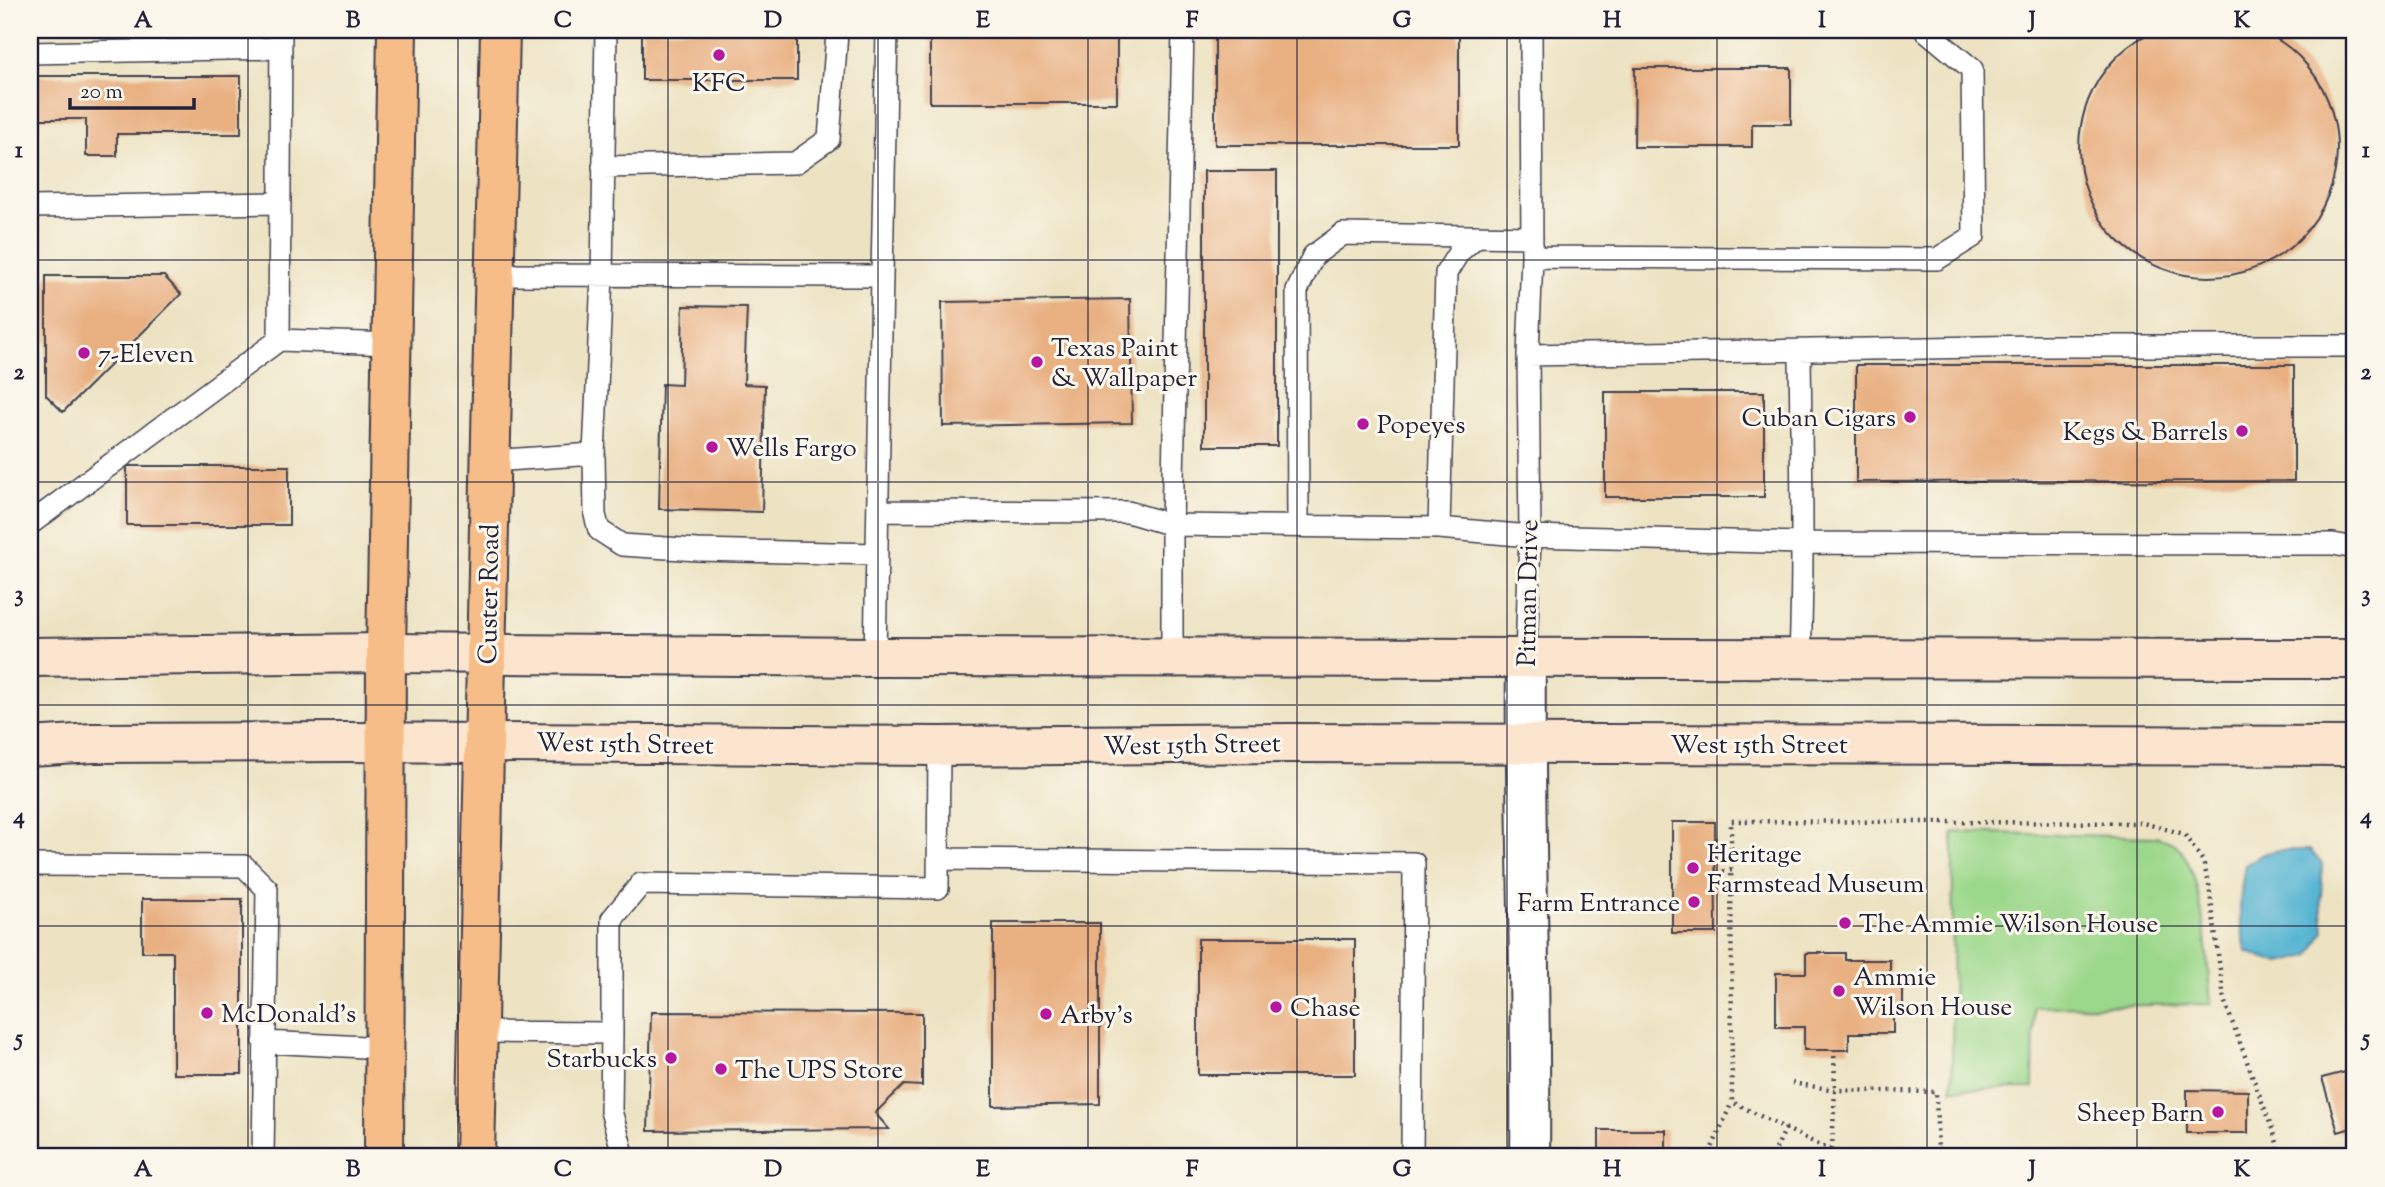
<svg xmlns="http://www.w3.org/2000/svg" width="2385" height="1187" font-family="'Sorts Mill Goudy',serif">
  <rect width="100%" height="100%" fill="#fbf7ec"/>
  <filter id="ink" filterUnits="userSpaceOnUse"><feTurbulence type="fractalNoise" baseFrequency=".0143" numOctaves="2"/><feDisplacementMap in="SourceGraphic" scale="14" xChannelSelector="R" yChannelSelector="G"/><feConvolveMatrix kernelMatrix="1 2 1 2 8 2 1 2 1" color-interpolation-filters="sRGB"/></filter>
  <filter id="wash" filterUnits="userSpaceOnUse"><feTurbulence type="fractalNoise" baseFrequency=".00686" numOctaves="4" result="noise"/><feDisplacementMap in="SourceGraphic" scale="28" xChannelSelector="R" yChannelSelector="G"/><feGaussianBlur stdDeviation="1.57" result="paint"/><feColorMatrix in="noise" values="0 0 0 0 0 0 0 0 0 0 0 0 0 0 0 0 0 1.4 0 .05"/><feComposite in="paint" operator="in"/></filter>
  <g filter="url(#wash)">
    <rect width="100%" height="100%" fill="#ede3c3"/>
    <path fill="#9cd88b" stroke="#5f7d63" stroke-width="2" d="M1953,832L2156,837C2162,839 2171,841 2176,845C2205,871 2207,965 2211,1004L2034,1007L2033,1088L1952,1089Z"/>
    <path fill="#54b4d2" stroke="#3b6b86" stroke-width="2" d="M2280,850H2310L2322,864L2321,901L2324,931L2310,956L2280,963L2247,952C2237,919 2239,898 2245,865L2263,854Z"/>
    <g id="blocks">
      <path fill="#e9b082" d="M2079 148a129 129 0 1 1 258 0a129 129 0 1 1-258 0Z
        M642,30H797V80H642Z
        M930,30H1117V103H930Z
        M1215,30L1459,31V145H1215Z
        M1635,68H1791V124H1752V147H1634Z
        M30,76H241V134H117V156H86V119H30Z
        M1204,171H1277V446H1204Z
        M46,276H164L181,294L63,412L46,395Z
        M1130,299L1132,423L943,426L942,302Z
        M683,306L747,307L744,384L765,385L762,512L659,509L662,384L681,385Z
        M1856,365H2294V481L1856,482Z
        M1605,392H1764V497H1605Z
        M127,466H289V525H127Z
        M1672,822H1715L1716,933H1672Z
        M142,899H242V1074H173V952H142Z
        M993,923H1100V1104L993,1106Z
        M1198,939H1355V1075H1198Z
        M1806,953H1845V960H1890V976H1903V1006H1893V1033H1849V1050H1804V1027H1776V973H1806Z
        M651,1012L922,1013V1086L904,1085L875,1113L889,1129L648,1131Z
        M2353,1070L2355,1079V1127L2338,1132L2322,1078Z
        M2187,1090L2248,1091V1133H2187Z
        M1599,1130H1666V1157H1599Z"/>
    </g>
  </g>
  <g filter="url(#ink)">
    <use href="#blocks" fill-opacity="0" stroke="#403f4f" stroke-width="2"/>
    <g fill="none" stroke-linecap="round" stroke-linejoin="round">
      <g stroke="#403f4f" stroke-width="24">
        <path id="lane" d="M281,30L279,340L392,344
          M30,53L280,48
          M603,167L795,163L829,139L837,33L835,30
          M30,207L280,203
          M1532,257L1937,259L1974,236L1972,69L1925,30
          M494,275L882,276L887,30
          M1800,351C1801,453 1804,555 1800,658
          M1528,355L2038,346H2355
          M594,454L595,515L599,530L622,545L698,550L877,554
          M491,461L594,454L602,276L606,30
          M878,511L1128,512L1172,525L1183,30
          M30,524L279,340
          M1298,526L1297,291L1313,256L1343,234L1532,237
          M1439,528L1446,273L1459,252L1477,236
          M875,657L882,276
          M1172,657V525L1439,528L1530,536L1803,543L2333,544L2355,548
          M1526,658L1530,536L1528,355L1532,257L1531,30
          M939,859L1414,863L1412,1157
          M30,865L244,866L267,889L263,1157
          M478,1032L612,1033V919L641,884L938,888L939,746
          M612,1033L611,1111L624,1157
          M264,1042L385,1048"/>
      </g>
      <g stroke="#403f4f" stroke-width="42">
        <path id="street" d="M1526,658C1524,824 1532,991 1530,1157"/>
      </g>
      <g stroke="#403f4f" stroke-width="42">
        <path id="secondary" d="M30,657L386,653L875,657L2355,659
          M30,747L93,743L347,742L939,746L1290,743L2355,746"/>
      </g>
      <g stroke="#403f4f" stroke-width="42">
        <path id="primary" d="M384,1157L386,653L397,30
          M475,1157L500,30"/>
      </g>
      <path stroke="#403f4f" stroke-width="4.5" stroke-dasharray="2 5" stroke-linecap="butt" d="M1716,872L1732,870
        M1792,1083L1835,1090L1936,1092L1938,1157
        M1832,1149L1835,1090L1834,1051
        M1684,1157H1708L1732,1102
        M1766,1157L1773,1155L1786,1128
        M1851,1157L1813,1142L1732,1102L1731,821L2143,823L2184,834L2203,861L2209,885L2224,1000L2276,1139L2280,1157"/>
      <use href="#lane" stroke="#fff" stroke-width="21"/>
      <use href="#street" stroke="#fff" stroke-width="38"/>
      <use href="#secondary" stroke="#fce5cf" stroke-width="38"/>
      <use href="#primary" stroke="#f7bd88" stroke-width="38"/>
    </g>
  </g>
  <path fill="none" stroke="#22223b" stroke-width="2" stroke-opacity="0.55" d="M248,30V1157M458,30V1157M668,30V1157M878,30V1157M1088,30V1157M1297,30V1157M1507,30V1157M1717,30V1157M1927,30V1157M2137,30V1157M30,260H2355M30,482H2355M30,705H2355M30,926H2355"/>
  <g fill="#b5179e" stroke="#fbf7ec" stroke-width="2.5">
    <circle cx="719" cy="55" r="7"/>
    <circle cx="84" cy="353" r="7"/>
    <circle cx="1037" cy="362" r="7"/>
    <circle cx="1910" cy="417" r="7"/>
    <circle cx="1363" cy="424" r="7"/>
    <circle cx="2242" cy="431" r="7"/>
    <circle cx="712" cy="447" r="7"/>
    <circle cx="1693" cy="868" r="7"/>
    <circle cx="1694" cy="902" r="7"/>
    <circle cx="1845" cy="923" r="7"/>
    <circle cx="1839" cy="991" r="7"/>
    <circle cx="1276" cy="1007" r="7"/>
    <circle cx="207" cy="1013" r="7"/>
    <circle cx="1046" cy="1014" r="7"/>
    <circle cx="671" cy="1058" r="7"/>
    <circle cx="721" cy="1069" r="7"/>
    <circle cx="2218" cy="1112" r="7"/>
  </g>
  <g text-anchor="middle" stroke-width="6" stroke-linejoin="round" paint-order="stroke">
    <g font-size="26" fill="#22223b" stroke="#fbf7ec" text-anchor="start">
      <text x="719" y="91" text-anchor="middle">KFC</text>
      <text x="1051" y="356">Texas Paint<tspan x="1051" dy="30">&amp; Wallpaper</tspan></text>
      <text x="98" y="362">7-Eleven</text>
      <text x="1896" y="426" text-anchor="end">Cuban Cigars</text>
      <text x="1377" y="433">Popeyes</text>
      <text x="2228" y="440" text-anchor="end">Kegs &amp; Barrels</text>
      <text x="726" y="456">Wells Fargo</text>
      <text x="1707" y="862">Heritage<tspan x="1707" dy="30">Farmstead Museum</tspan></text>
      <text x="1680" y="911" text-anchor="end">Farm Entrance</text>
      <text x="1859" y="932">The Ammie Wilson House</text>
      <text x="1853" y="985">Ammie<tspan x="1853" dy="30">Wilson House</tspan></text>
      <text x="1290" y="1016">Chase</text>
      <text x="221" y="1022">McDonald's</text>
      <text x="1060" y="1023">Arby's</text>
      <text x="657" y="1067" text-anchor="end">Starbucks</text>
      <text x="735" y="1078">The UPS Store</text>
      <text x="2204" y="1121" text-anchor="end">Sheep Barn</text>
    </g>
    <g font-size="26" fill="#22223b" stroke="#fbf7ec">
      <text transform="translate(1527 593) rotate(-89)" y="9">Pitman Drive</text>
      <text transform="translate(488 594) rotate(-89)" y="9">Custer Road</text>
      <text transform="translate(625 743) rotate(1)" y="9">West 15th Street</text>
      <text transform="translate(1192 744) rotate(-1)" y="9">West 15th Street</text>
      <text x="1759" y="753">West 15th Street</text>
    </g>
  </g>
  <rect width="2385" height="1187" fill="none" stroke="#fbf7ec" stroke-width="77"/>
  <path d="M70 98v10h124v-10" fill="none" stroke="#22223b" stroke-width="3.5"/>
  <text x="80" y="98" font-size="21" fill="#22223b" stroke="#fbf7ec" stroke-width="5" paint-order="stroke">20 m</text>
  <rect x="38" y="38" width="2308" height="1110" fill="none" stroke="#22223b" stroke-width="2.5"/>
  <g font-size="23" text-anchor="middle" font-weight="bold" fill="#22223b">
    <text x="143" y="27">A</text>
    <text x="353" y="27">B</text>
    <text x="563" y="27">C</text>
    <text x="773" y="27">D</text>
    <text x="983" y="27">E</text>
    <text x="1192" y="27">F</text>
    <text x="1402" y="27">G</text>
    <text x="1612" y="27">H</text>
    <text x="1822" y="27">I</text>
    <text x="2032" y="27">J</text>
    <text x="2242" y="27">K</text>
    <text x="19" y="157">1</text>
    <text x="2366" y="157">1</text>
    <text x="19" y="379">2</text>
    <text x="2366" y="379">2</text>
    <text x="19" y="601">3</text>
    <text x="2366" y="601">3</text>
    <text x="19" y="823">4</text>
    <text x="2366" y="823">4</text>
    <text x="19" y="1045">5</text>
    <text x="2366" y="1045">5</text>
    <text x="143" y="1176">A</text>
    <text x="353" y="1176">B</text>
    <text x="563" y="1176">C</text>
    <text x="773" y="1176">D</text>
    <text x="983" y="1176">E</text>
    <text x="1192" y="1176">F</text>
    <text x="1402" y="1176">G</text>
    <text x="1612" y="1176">H</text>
    <text x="1822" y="1176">I</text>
    <text x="2032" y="1176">J</text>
    <text x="2242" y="1176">K</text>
  </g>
</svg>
